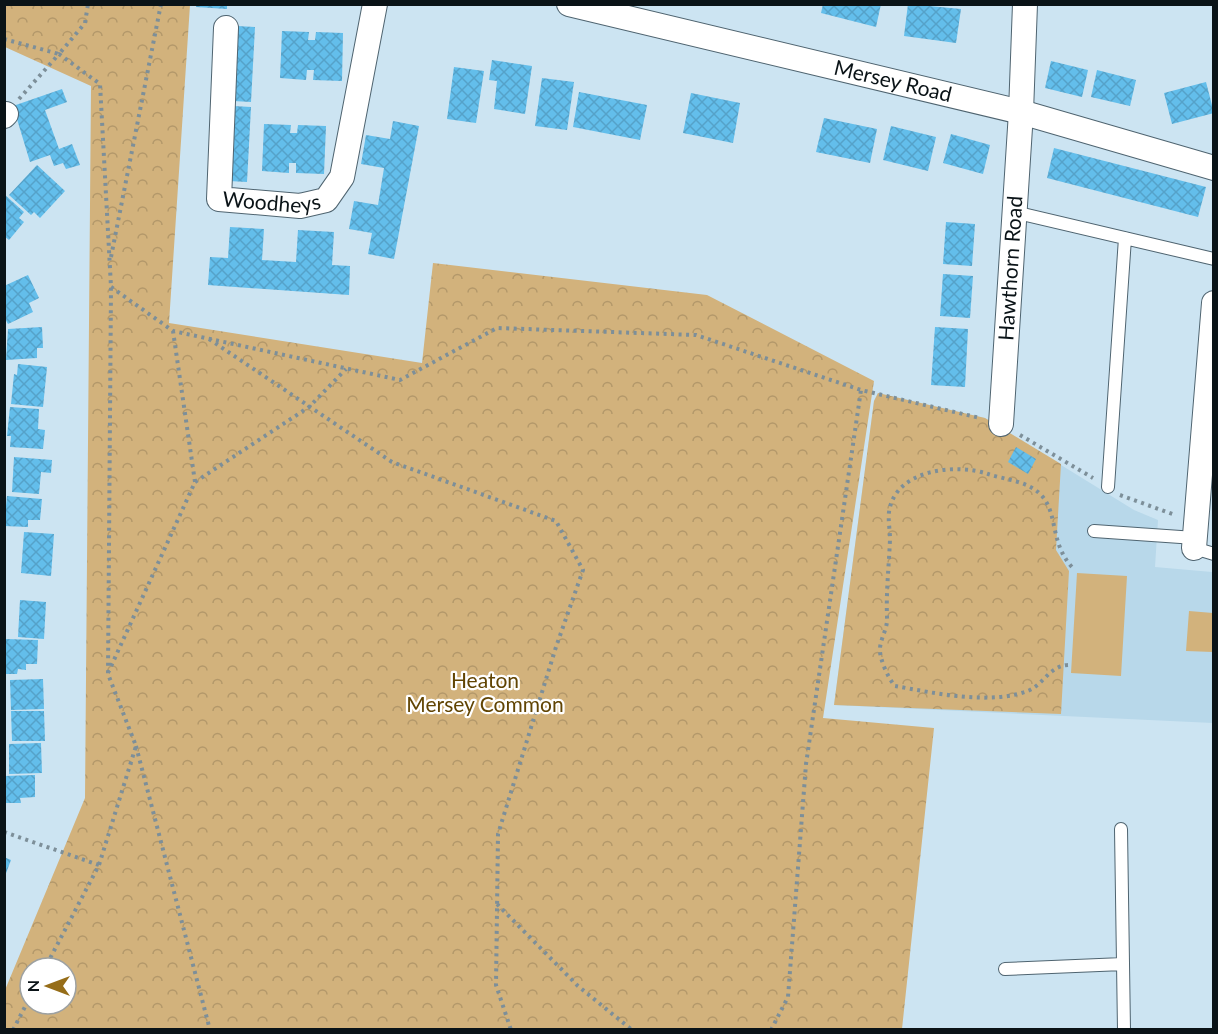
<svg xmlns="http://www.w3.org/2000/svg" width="1218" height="1034" font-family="Lato,sans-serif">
  <defs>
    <pattern id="park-crowns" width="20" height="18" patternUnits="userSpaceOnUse" patternTransform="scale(1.5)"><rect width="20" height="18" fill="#d2b27c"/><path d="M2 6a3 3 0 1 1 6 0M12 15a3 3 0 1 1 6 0" fill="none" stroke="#b3986a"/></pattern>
    <pattern id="building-cross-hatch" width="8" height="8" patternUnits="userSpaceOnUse" patternTransform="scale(1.5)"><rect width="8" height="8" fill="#63beeb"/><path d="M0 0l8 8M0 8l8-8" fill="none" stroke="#55a2c9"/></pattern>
  </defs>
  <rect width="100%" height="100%" fill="#cce4f2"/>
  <path fill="#b8d8ea" d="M878,393L985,418L1134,510L1158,520L1155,567L1212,572L1213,546V723L834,705L874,401Z"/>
  <path fill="url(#park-crowns)" fill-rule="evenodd" d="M5,4L190,5L169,323L422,363L433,263L707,295L874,381L823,718L934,728L902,1029H5V990L85,798L91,86L5,47ZM30,968H66V1004H30Z
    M878,393L985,418L1061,464L1056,550L1069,571L1061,714L834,705L874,401Z"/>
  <path fill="#d2b27c" d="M1077,573L1127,576L1121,676L1071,673Z
    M1189,611L1213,613V652L1186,651Z"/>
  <path fill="url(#building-cross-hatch)" d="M196,4H227V9L196,7Z
    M823,4H881L876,27L821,13Z
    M908,4L961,9L956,43L904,36Z
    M237,26L255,27L251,102L233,101Z
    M282,31L309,32L308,40H315L316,32L343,33L342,81L313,80L314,70H307L306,80L280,78Z
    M492,60L532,66L525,114L494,109L497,81L489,80Z
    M1051,61L1088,70L1082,97L1045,88Z
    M454,67L484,71L476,123L447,119Z
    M1097,70L1136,80L1130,106L1091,97Z
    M542,78L574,82L567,130L535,126Z
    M1206,82L1214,113L1172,124L1164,93Z
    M62,89L67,102L45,110L59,149L72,144L80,165L66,169L63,163L54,166L50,155L30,162L13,106Z
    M579,92L647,105L640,140L573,127Z
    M691,93L740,103L733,143L683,133Z
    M233,106L251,107L247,182L229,181Z
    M824,118L877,129L870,163L816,152Z
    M393,121L419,126L394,259L368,254L372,233L349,229L354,201L378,205L384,168L361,164L366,135L390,139Z
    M264,124L291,125L290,133H297L298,125L326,126L324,174L296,173V163H289V173L262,171Z
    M891,126L936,137L928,171L883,160Z
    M951,134L990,145L983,174L943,163Z
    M1054,148L1206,187L1198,217L1047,178Z
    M37,165L65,191L40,218L34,212L31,215L9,195Z
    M4,194L24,212L19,218L24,222L9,240L4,236Z
    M946,222L975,224L972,266L943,264Z
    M230,227L264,229L262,260L296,262L298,230L334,232L332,265L350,266L349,295L208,285L210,257L228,258Z
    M943,274L973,276L970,318L940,316Z
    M28,275L39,298L29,303L33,312L8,324L4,317V286Z
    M42,327L43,348H37V358L6,360L8,329Z
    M935,327L968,329L965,387L931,385Z
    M18,364L47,367L43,407L11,404L14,374L17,375Z
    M10,407L39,409L38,429L45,430L43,449L10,447L11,436H7Z
    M1016,447L1036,459L1028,474L1008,462Z
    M14,457L52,460L51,473L41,472L39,494L12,492Z
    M7,496L42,499L40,520H28V527L4,526Z
    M24,532L54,534L51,576L21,573Z
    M20,600L46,602L44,639L18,637Z
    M6,639L38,640L37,664H26V670L18,669L17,674H4Z
    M43,679L44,709L11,710L10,680Z
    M11,711H44L45,741H12Z
    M41,743L42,773L9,774V744Z
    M35,775V797L20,798L21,803H4L5,776Z
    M4,857L11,860L5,876H4Z"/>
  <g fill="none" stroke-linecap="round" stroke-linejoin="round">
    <g stroke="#4f6470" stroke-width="14">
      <path id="service" d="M1014,212L1214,259
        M1108,487L1125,238
        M1094,531L1195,538
        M1194,548L1214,554
        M1121,829L1124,1030
        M1005,969L1123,964"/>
    </g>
    <g stroke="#4f6470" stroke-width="26">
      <g id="minor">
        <path id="s1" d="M569,4L1021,112L1214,168"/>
        <path id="s2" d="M226,28L219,199L300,206L326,200L342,177L375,4"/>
        <path d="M4,116L6,114"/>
        <path id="s3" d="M1001,424L1021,112L1025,4"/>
        <path d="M1194,548L1214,303"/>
      </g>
    </g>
    <path stroke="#7d8f99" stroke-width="4" stroke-dasharray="3 4.5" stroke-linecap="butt" d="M4,39L59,54L85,23L88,4
      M19,99L59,54L100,84L111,287L108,674L136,746L99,865L45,968
      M111,257L161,4
      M111,287L173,331L400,380L497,328L696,335L861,390L980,418
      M209,339L392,462L556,521L583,570L556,647L498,834L496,985L511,1030
      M1020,435L1093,478
      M195,482L309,407L346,369
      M1120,495L1175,515
      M1068,665C1050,666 1044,683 1030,690C992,706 934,693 895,686C888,678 879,658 880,648C881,637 888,628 887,617C886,590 889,566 890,539C890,530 888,521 889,512C895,469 956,463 988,474C1006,480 1029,481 1042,496C1058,514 1050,543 1072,567
      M108,673L195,482L173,331
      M136,746L210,1030
      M4,832L99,865
      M497,904L578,986L632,1030
      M13,1030L30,997
      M771,1030L788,997L806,764L861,390"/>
    <use href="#service" stroke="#fff" stroke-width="12"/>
    <use href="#minor" stroke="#fff" stroke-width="24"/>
  </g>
  <g text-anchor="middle" stroke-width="4.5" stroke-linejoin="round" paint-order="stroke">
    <g font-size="21" fill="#0a1317" stroke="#fff">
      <text dy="7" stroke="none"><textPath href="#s1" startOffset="333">Mersey Road</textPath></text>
      <text dy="7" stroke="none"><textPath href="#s2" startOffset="224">Woodheys</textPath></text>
      <text dy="7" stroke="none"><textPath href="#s3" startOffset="156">Hawthorn Road</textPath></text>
    </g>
    <g font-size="21" fill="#614403" stroke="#fff">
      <text x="485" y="688">Heaton<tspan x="485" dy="24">Mersey Common</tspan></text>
    </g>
  </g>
  <rect width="1218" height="1034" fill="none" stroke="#0a1317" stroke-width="12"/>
  <g transform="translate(48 986) rotate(270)"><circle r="28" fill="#ffffff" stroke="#9da1a2" stroke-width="1.5"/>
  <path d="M0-4.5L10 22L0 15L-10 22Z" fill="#966d18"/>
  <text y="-9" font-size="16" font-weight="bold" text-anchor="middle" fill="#0a1317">N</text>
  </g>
</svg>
